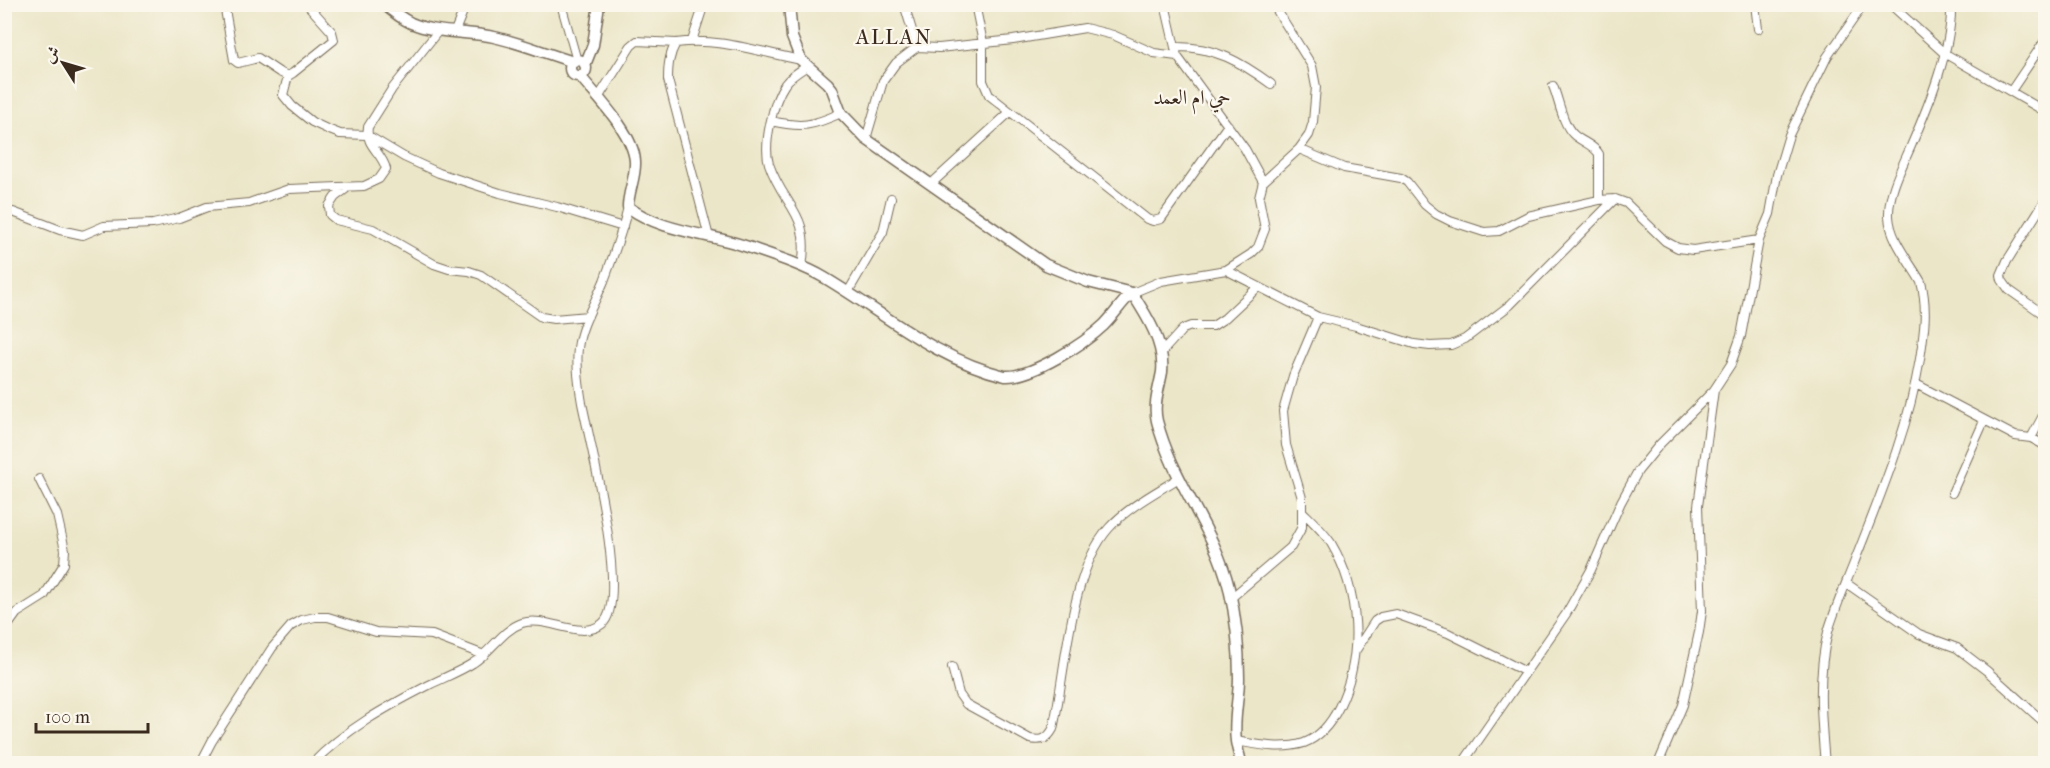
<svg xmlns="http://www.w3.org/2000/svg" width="2050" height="768" font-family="'IM FELL French Canon',Amiri,serif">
  <rect width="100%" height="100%" fill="#fbf7ec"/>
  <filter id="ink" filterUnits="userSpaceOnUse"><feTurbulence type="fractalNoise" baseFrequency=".0167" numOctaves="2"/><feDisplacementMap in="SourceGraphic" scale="12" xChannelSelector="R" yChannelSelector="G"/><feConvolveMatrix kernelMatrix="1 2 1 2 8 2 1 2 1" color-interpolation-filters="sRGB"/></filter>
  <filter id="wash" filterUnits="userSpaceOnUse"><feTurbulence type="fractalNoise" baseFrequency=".008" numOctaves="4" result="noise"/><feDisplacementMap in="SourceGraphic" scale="24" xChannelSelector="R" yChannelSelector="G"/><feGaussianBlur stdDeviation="1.35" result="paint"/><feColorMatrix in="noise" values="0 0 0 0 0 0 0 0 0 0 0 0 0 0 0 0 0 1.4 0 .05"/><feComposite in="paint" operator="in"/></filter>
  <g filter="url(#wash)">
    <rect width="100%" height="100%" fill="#ebe6c8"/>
  </g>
  <g filter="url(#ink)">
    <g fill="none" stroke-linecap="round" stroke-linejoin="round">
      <g stroke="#796c5a" stroke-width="10">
        <path id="minor" d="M224,4L234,60L238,63L258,58L279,72L288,76
          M307,4L332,32L334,40L293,73L288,76L283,95L292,106L312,122L327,129L340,134L367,135L404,157L439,173L500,193L557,207L623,227
          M561,4L577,61
          M904,4L917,47
          M975,4L983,43V81L989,95L1147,219L1153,221L1161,219L1228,125
          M1165,4L1177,56L1245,149L1263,182
          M1755,4L1758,29
          M1890,4L1944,53L2046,112
          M455,31L466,4
          M692,41L704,4
          M1175,47C1214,46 1241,62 1271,84
          M1553,86C1559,100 1562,123 1573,134C1581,142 1593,144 1599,154V200
          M2011,91L2046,39
          M598,98L631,46L637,41L676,43
          M771,121C802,128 812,126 841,113
          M866,139L883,81L896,63L917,47L939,48L1013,40L1085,28L1113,35L1154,53L1177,56
          M1299,149L1344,168L1401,178L1407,182L1425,205L1436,214L1450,221L1484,232L1499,231L1528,216L1599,200L1615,199L1626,203L1665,241L1678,248L1693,250L1759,240
          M931,184L1010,112
          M347,188L335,197L329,206L330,215L336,220L373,229L434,264L449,269L469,271L481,275L541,317L554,319L588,316
          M2046,199L2007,261L2001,275L2002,280L2009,290L2046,316
          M4,212H13L60,230L83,235L104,226L153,224L179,218L207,207L249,203L289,189L364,186L379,179L386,169C382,152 365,146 368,127L392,89L439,30
          M709,237L668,80C668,66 669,55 676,43C718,37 760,52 801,60
          M802,267C811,212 784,208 769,164C763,145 773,101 785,84C791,76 798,72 806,67
          M1226,270L1251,254L1258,247L1265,229L1259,198L1263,182L1299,149L1309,135L1313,122L1316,87L1312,66L1273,4
          M848,292L883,232L891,198
          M1132,293L1161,281L1226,270L1318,317L1356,326L1414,344L1430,346L1451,345L1465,339L1510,305L1615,199
          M1162,352L1183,329L1191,326H1213L1225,318L1258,287
          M1916,384L2015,436L2031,438L2046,410
          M2031,438L2046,446
          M1952,493L1984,421
          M1846,583L1919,634L1957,648L1987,671L2046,724
          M1231,598L1291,547L1302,527V498L1286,445L1283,411L1293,376L1318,317
          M4,631L17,613L44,596L64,564L65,550L57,515L39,479
          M1356,650L1375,621L1381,617L1396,614L1448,633L1526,672
          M952,667L959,694L966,704L1030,739C1041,741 1047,740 1053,729C1066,672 1069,573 1109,528C1128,507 1155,493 1179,478
          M1236,741C1259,745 1282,750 1304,743C1320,737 1332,721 1339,707C1364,656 1360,592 1331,543C1323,531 1313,522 1303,512
          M200,764L212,741L272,648L291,626L302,620L315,617H328L376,632L432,635L484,655
          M312,764C344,730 388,706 429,685C443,678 459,672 473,663C491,652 502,630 522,623C547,615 580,641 602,624C631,602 589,439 582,403C579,385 576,366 578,348C581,324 595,303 604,281C613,257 622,232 628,207
          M1462,764L1566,614L1591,570L1621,502L1638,471L1660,444L1714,390L1731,364L1741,336L1759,240L1770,214L1777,175L1789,135L1827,57L1864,4
          M1658,764L1683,705L1699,632L1702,611L1698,506L1714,390
          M1825,764C1821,719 1817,675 1828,632C1835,608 1845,586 1854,563C1880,496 1908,431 1920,359C1924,333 1928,308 1921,282C1910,262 1890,240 1889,216C1888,193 1902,167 1911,146C1928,107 1953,46 1951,4"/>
      </g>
      <g stroke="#796c5a" stroke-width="13">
        <path id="tertiary" d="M384,4C392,11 401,18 411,23C437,34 467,31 494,37C521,43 547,54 574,62
          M697,4H698
          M789,4L792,37L801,60L827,83L832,89L841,113L866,139L1046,265L1088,282L1132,293C1147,316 1165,344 1162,372C1159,389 1153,405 1157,421C1172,481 1215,529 1229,588C1236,617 1239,648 1239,678C1239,699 1233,720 1236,741C1237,749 1240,756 1241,764
          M570 68a8 8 0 1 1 16 0a8 8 0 1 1-16 0Z
          M585,65L593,45L599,4
          M580,76C597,97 633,133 635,161C636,177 628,192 628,207C662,232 706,233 745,246C771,255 801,264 825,278C884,313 937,360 1005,376C1031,378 1085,343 1104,325C1114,315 1121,303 1132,293"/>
      </g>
      <use href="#minor" stroke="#fff" stroke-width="8"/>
      <use href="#tertiary" stroke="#fff" stroke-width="10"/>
    </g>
  </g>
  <g text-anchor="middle" stroke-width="4.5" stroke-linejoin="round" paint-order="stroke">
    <g font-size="20" fill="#3b2a1e" stroke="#fbf7ec">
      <text x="1192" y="104">حي ام العمد</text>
    </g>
    <g font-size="21" letter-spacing="1.5" fill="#3b2a1e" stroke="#fbf7ec">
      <text x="894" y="44">ALLAN</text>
    </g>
  </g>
  <rect width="2050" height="768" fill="none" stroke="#fbf7ec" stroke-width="24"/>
  <g transform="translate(63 63) rotate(307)" stroke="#fbf7ec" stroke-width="4.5" paint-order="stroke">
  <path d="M0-4.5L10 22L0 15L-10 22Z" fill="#3b2a1e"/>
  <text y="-9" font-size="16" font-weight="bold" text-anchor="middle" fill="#3b2a1e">ش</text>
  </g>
  <path d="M36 723v9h112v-9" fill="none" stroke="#3b2a1e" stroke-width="3"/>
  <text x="45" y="723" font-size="18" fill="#3b2a1e" stroke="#fbf7ec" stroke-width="4.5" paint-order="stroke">100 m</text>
</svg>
